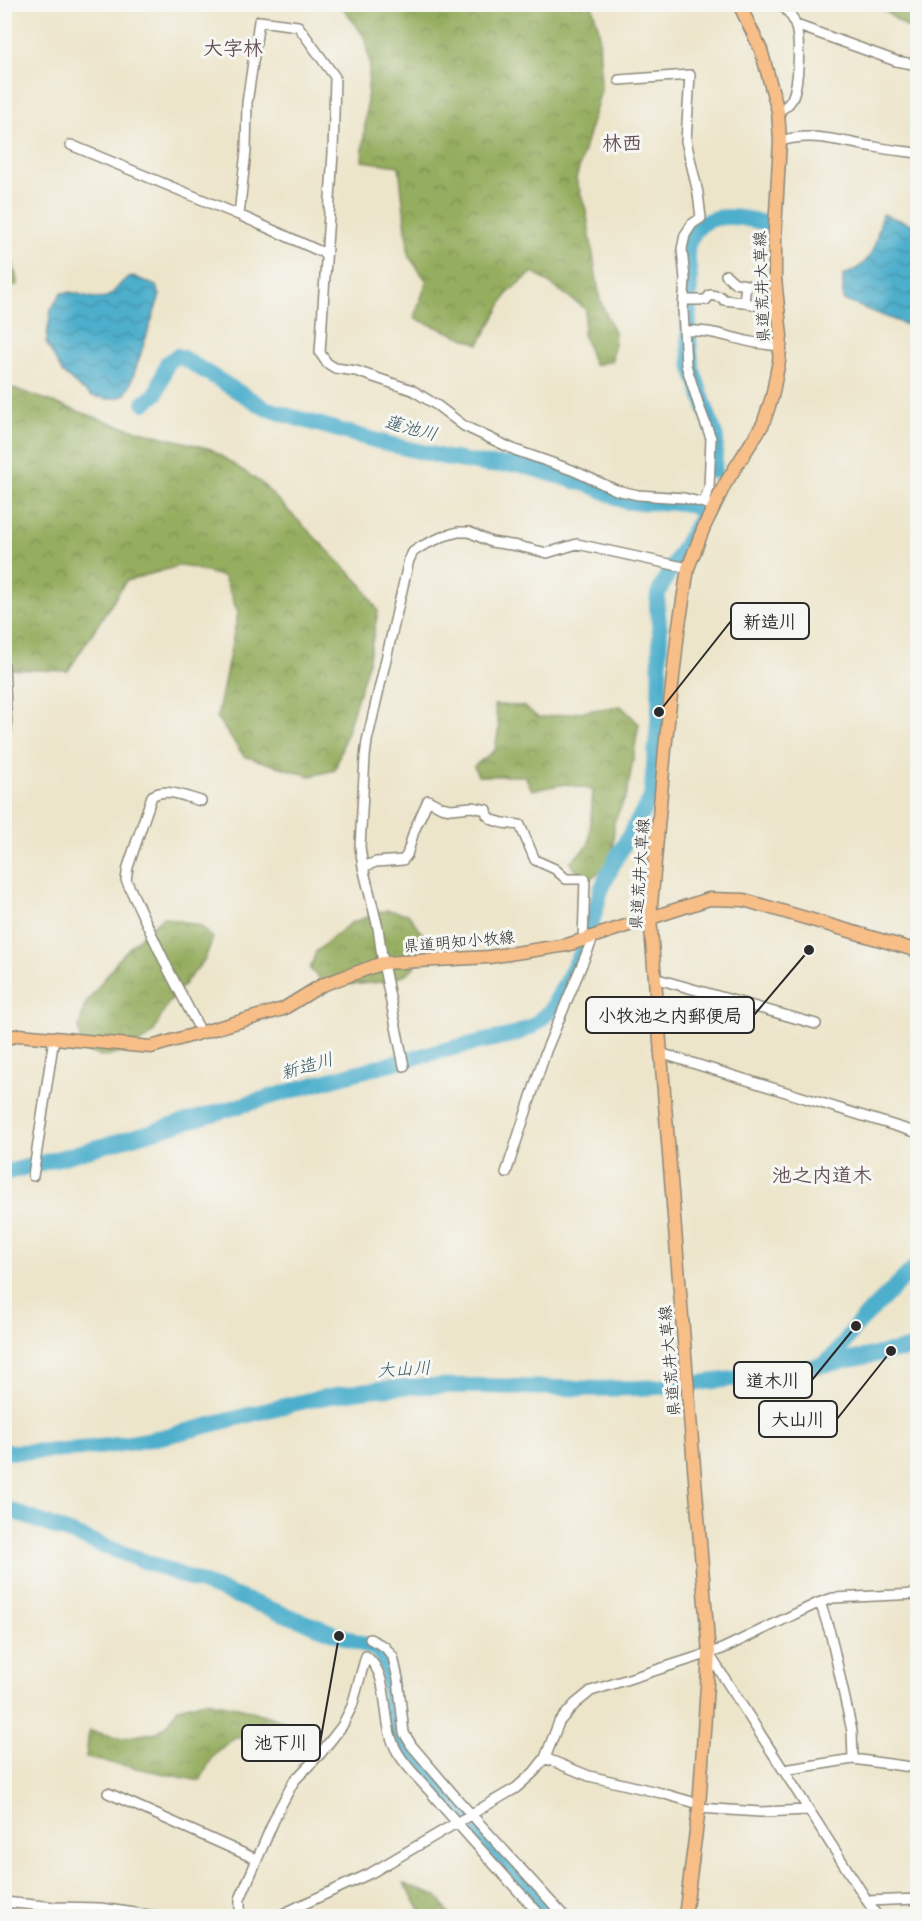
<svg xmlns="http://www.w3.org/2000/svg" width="922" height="1921" font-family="'Gochi Hand','Klee One',sans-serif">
  <defs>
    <pattern id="forest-crowns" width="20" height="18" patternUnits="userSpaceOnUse" patternTransform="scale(1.5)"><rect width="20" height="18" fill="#95ad5f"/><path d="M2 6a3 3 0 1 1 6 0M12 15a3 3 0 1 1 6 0" fill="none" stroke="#7a8d4f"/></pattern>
    <pattern id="water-waves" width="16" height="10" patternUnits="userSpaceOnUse" patternTransform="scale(1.5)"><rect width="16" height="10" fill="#4dafcc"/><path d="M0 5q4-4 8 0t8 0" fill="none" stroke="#408fa6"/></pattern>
  </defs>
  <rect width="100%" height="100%" fill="#f6f6f2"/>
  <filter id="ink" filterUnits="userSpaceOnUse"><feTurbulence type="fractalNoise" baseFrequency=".0167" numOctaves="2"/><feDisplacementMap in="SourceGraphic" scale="12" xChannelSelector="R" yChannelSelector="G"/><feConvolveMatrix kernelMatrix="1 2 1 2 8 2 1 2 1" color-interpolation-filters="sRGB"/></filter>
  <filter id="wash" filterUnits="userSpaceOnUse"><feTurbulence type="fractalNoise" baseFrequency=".008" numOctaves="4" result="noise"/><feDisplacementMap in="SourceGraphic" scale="24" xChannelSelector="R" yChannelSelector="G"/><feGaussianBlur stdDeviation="1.35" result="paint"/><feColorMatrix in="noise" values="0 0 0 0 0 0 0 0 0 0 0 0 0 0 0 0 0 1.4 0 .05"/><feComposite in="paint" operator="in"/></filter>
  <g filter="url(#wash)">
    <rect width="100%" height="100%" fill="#ede5ca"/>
    <path fill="url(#forest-crowns)" stroke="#606c45" stroke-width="1.5" d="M341,5H592L599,30L601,90L576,179L586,210L600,300L615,334L612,361L594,365L583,334L586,309L533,272L508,293L479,344L414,318L427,281L409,257L399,166L362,161L370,63L364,36Z
      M825,5H917V35L878,6L824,7Z
      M4,226L18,285L5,289H4Z
      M4,385L117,425L211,449L260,482L362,585L378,611L368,664L335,770L310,776L244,756L217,718L238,613L224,577L182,565L126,581L68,671L5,669Z
      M494,705L523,706L539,718L621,706L639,724L627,794L614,822L613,853L603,869L591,878L580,875L570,863L589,844L593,790L566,784L532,790L525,776H478L474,766L495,750L499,727Z
      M387,910L408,914L425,937C422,946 420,956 416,964C404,987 349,984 326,985L310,969L316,952L334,936L351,923Z
      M163,917L201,926L213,938L205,959L167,1005L153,1033L131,1050L106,1057L86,1052L81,1046L79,1027L85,1005L122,955L146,931Z
      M205,1701L242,1708L299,1726L321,1741L307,1758L285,1748L235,1737L214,1754L200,1781L86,1758L89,1731L123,1738L157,1732L168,1724L178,1708Z
      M404,1884L437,1896L451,1916H424Z"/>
    <path fill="url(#water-waves)" stroke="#3c6d7c" stroke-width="1.5" d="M882,214L917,226V329L843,300V275C875,265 876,242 882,214Z
      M133,276L156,286L160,295L130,386L125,394L120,397L107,399L92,396L79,387L62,372L46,342L51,310L61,293C77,289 87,301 103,298C117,295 120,278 133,276Z"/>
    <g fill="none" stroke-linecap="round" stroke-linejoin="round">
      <path stroke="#4dafcc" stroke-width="16" d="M144,403L156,394L167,363L177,356L183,358L265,408L296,418L388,444L448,458L489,465L518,464L592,486L627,502L682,503L704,510
        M714,471L716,438L692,368C687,339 688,312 690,284C691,273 687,262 687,251C687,243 691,237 696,230C713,210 744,218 766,223
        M590,930L601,890L615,860L651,798L659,712L660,633L657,606L658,594L664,581L705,510
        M4,1173C174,1129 340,1070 513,1035L533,1026L551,1010L583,950
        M823,1365L838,1351L856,1326L918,1264
        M4,1452C57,1452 110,1448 161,1437C226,1423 289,1401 355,1392C459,1377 566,1395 670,1386C721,1381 772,1374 822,1365C854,1360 885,1351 918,1348
        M4,1508L376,1649C394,1667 387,1693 391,1716C392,1728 399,1739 405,1750L554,1916"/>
    </g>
  </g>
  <g filter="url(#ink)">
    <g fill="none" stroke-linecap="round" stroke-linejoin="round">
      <g stroke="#8c887a" stroke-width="12">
        <path id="minor" d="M796,25L896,61L918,65
          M619,80L690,75L686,141L698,193L701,218L692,224L685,235L682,249L685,279L683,310L686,365L699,406L711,438L709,488L704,502
          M778,111C784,108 788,106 792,99C799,83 801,41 795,24C793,16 787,10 781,4
          M780,141C814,131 841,142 875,147C889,150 903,151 918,153
          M71,145L239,215L326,254
          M239,215L246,151L247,103L259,21L298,26L335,77L333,153L320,353L327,363L335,368L356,371L412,390L438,406L464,426L515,450L572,470L616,490L638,495L684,498L715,506
          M726,275L735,283L746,285L744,302
          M684,300H706L710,295L721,297L724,300L743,302L767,308H778
          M684,331C708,329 728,337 751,342C761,344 771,345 780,346
          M4,665L7,730L4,732
          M363,867L376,862L403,860L407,855L414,831L428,800L441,807L451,809L472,807L487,810V815L493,820L503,823L520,825L535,860L555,869L566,879H585L583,941
          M654,978L816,1024
          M201,1032L169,971L126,880L128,867L152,796C167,787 185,797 201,801
          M660,1053L918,1133
          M404,1066L383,963L378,928L363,867L360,847L365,757L367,741L409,560L413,552L422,546L444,536L458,532H469L491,542L518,546L547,553L577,544L688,568
          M506,1173L546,1051L593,938
          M33,1176L54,1038
          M370,1639L385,1647L393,1657L398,1679L404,1733L412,1746L459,1801L564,1916
          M709,1654L877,1916
          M545,1758L589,1776L661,1793L699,1804
          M853,1759L918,1768
          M784,1770L853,1759L852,1731L831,1636L822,1608L818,1603
          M108,1793L256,1859
          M699,1808L760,1812L809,1810
          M867,1901L918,1899
          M4,1902L55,1907L100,1908L156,1916
          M55,1907L64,1916
          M240,1916V1899L278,1811L294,1781L321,1753L342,1726L352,1706L366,1656C393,1677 379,1723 398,1753C407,1768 422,1782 434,1796C468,1837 505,1876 541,1916
          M278,1916L371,1873L516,1788L534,1772L545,1758L559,1722L575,1704L591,1691L722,1649L818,1603L833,1598L918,1594"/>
      </g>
      <g stroke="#8c887a" stroke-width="15">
        <path id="major" d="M4,1039L19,1035L54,1038L151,1047L283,1009L322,985L383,963L489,957L567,945L709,899L744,900L918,951
          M685,1916L699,1808L709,1654L650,917L665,749L678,632L688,568L704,527L725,484L763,424L772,397L779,361L781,336L775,278V229L780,141L778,111L761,50L739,4"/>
      </g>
      <use href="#minor" stroke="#fff" stroke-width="9"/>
      <use href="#major" stroke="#f7be88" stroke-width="12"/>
    </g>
  </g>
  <g text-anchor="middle" stroke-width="6" stroke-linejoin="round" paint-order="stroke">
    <g font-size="16" fill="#2b2b2b" stroke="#f6f6f2">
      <text transform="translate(761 287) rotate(-92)" y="6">県道荒井大草線</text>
      <text transform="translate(639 874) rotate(-86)" y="6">県道荒井大草線</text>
      <text transform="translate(459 941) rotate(-5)" y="6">県道明知小牧線</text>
      <text transform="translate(669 1361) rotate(-95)" y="6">県道荒井大草線</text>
    </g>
    <g font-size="18" font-style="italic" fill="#375963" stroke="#f6f6f2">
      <text transform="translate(411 428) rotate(15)" y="6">蓮池川</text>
      <text transform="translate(307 1066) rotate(-16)" y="6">新造川</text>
      <text transform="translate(404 1369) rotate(-3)" y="6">大山川</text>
    </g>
    <g font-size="20" font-weight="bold" fill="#655058" stroke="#f6f6f2">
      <text x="233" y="55">大字林</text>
      <text x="622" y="150">林西</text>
      <text x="822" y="1182">池之内道木</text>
    </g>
  </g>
  <path fill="none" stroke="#2b2b2b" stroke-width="2" d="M659 712L731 621M809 950L754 1015M856 1326L812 1380M891 1351L837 1419M339 1636L320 1743"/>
  <g fill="#2b2b2b" stroke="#f6f6f2" stroke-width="2">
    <circle cx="659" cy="712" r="6"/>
    <circle cx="809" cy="950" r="6"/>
    <circle cx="856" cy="1326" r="6"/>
    <circle cx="891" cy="1351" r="6"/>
    <circle cx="339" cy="1636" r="6"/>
  </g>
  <g fill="#f6f6f2" stroke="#2b2b2b" stroke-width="2">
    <rect x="731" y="603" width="78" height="36" rx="6"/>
    <rect x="586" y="997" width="168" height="36" rx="6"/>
    <rect x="734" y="1362" width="78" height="36" rx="6"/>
    <rect x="759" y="1401" width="78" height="36" rx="6"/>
    <rect x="242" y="1725" width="78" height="36" rx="6"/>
  </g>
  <g font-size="18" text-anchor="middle" font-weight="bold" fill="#2b2b2b">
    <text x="770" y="628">新造川</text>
    <text x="670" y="1022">小牧池之内郵便局</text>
    <text x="773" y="1387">道木川</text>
    <text x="798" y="1426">大山川</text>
    <text x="281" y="1749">池下川</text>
  </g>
  <rect width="922" height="1921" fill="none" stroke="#f6f6f2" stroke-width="24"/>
</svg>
